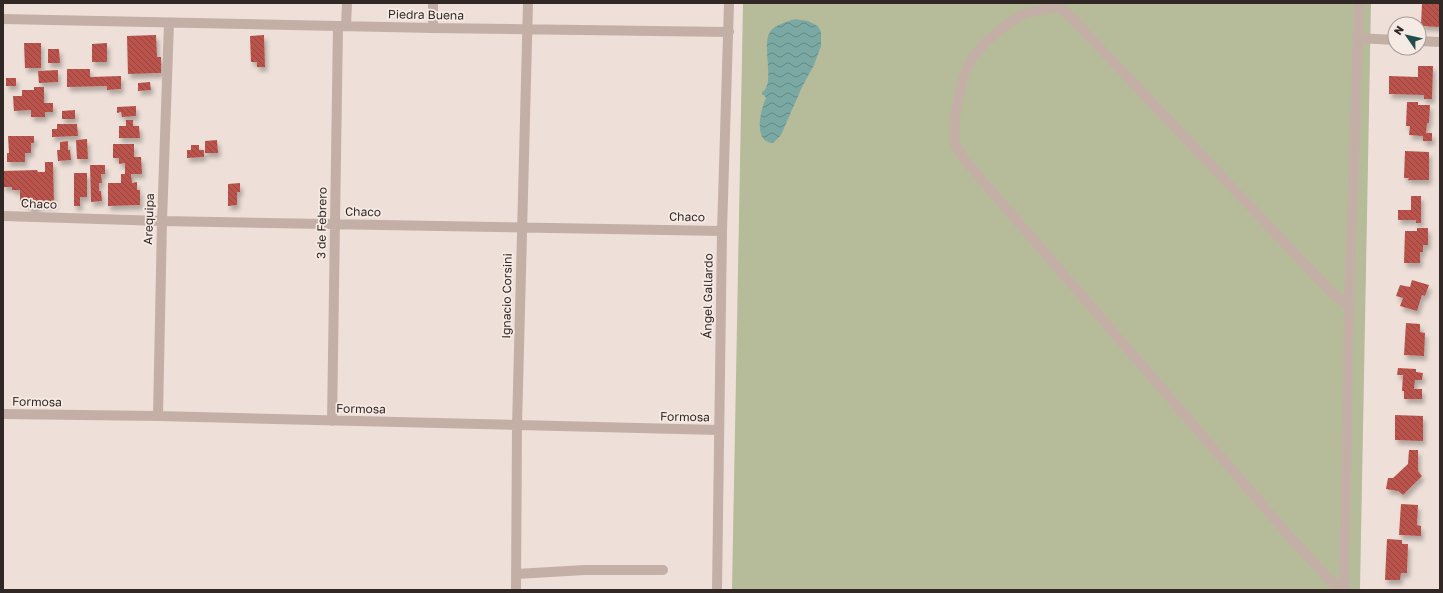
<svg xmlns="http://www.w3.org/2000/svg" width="1443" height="593" font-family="'Golos Text',sans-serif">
  <defs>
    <pattern id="water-waves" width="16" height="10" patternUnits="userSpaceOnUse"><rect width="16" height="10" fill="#7aa8a2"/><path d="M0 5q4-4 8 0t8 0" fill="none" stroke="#658984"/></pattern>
    <pattern id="building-back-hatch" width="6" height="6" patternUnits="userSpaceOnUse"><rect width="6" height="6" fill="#ba534b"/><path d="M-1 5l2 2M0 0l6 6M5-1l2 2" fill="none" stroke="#98453e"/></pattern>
    <filter id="shadow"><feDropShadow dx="2.5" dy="4.5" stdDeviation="2" flood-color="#0004"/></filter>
  </defs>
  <rect width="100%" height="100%" fill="#eee0d8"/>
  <path fill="#b6bb9a" d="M743,3H1371L1360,590H732Z"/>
  <path fill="url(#water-waves)" d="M795,19L808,21L818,26L821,32V46L814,65L802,87L781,135L773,143C752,142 761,109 766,98L764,95H762V92C776,85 761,45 770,32C775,24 787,22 795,19Z"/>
  <path fill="url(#building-back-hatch)" filter="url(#shadow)" d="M1422,3H1440V27L1421,26Z
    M156,35L157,57H161V73L128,74L127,36Z
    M264,35L265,67H257V62H251L250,36Z
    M24,43H41V68H25Z
    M107,43V62H92V44Z
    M48,49H59L60,63H48Z
    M1418,66H1433L1432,99H1424V95L1389,94V76L1418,77Z
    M67,69H90V77L121,76V89L107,90V86L67,87Z
    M58,70V82L39,83L38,71Z
    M6,78H16V86H6Z
    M150,82L151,90L138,91V83Z
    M34,87H44V103H53V112H45V117H31V110L14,111L13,96H22V90H34Z
    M1407,102H1418V105H1430L1429,123H1427L1426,133H1432V141H1423V136L1409,135L1410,126H1406Z
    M136,106V116L122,117L121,112L117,113V107Z
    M75,110V119H62V111Z
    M126,120H133V126H139L140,138H119V126H126Z
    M57,124H77L78,136L52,137V129H57Z
    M8,136H34V143H31V153H25V162H7V153H9Z
    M87,139L88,159H77L76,140Z
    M217,140L218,153H205V141Z
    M68,141V150H70L71,160L58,161L57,150H60V142Z
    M113,144H134V157H141L142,174H131L132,183L137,182V190H140V205L108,206V183H121V174H125V163L119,164V158H113Z
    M191,145H199V150H204V157L187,158V150H191Z
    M1405,151L1429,152V180H1408L1409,178H1404Z
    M45,162H53L54,205H38V208L28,209V203H20V190H12V187H3V171L37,170L38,172H45Z
    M90,165H105V174H101L102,183H99V191H101L102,201L91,202Z
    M74,173H87V197H80V206H74Z
    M240,183V192H237V205L228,206V184Z
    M1411,196H1421V223H1416V220H1398V210H1411Z
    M1417,228H1428V245H1423V252H1420V263H1404L1405,231H1417Z
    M1412,280L1429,285L1425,296L1422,295L1417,311L1400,306L1403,298L1396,296L1400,285L1410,287Z
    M1406,323L1420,324V332L1425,333L1424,356L1404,355Z
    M1398,368L1416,369V372L1423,373L1422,380H1415L1414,389H1422V399H1404V391H1402L1403,375H1397Z
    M1395,415L1423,416V441L1395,440Z
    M1409,450H1418V471L1422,476L1403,495L1398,491L1386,489L1388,478H1393L1408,464Z
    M1401,504L1418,505L1417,525L1421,526V536L1399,535Z
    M1387,539L1402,540V544H1408L1407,573H1401L1400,580H1385Z"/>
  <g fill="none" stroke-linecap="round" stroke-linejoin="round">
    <path stroke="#c4afa6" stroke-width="10" d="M3,19L433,28L729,32
      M346,26L347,3
      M433,28V3
      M1357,38L1395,40
      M1419,41L1440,42
      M3,216L162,221L722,231
      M3,414L158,416L719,430
      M158,416L162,221L169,23
      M332,421L338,26
      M516,574L585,570H663
      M516,590L517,426L528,3
      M717,590L722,231L729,3
      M1339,590L1290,537L963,158C960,153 955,147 955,142C952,122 961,75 972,59C983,43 1005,24 1022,15C1029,12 1038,10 1046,9C1050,8 1056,7 1061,9C1063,10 1066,13 1068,14L1333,294L1349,306
      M1344,590L1349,306L1359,3"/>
  </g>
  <g text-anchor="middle" stroke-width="3.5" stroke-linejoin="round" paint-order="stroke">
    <g font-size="12" fill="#312826" stroke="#f6ebe4">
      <text transform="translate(426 15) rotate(1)" y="4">Piedra Buena</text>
      <text transform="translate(39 204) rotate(2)" y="4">Chaco</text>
      <text transform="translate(363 212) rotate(1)" y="4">Chaco</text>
      <text transform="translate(687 217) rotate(1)" y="4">Chaco</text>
      <text transform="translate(149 219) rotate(-88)" y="4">Arequipa</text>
      <text transform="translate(322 223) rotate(-89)" y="4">3 de Febrero</text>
      <text transform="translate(507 296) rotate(-89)" y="4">Ignacio Corsini</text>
      <text transform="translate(708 296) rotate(-89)" y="4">Ángel Gallardo</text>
      <text transform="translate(37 402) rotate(1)" y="4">Formosa</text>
      <text transform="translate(361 409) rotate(1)" y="4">Formosa</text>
      <text transform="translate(685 417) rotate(1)" y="4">Formosa</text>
    </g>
  </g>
  <rect width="1443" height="593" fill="none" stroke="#312826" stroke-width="8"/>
  <g transform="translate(1407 36) rotate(304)"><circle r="19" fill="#f6ebe4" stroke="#a79d98"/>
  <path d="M0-3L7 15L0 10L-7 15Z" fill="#204e4a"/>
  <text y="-6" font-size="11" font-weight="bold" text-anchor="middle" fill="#312826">N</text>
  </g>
</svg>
